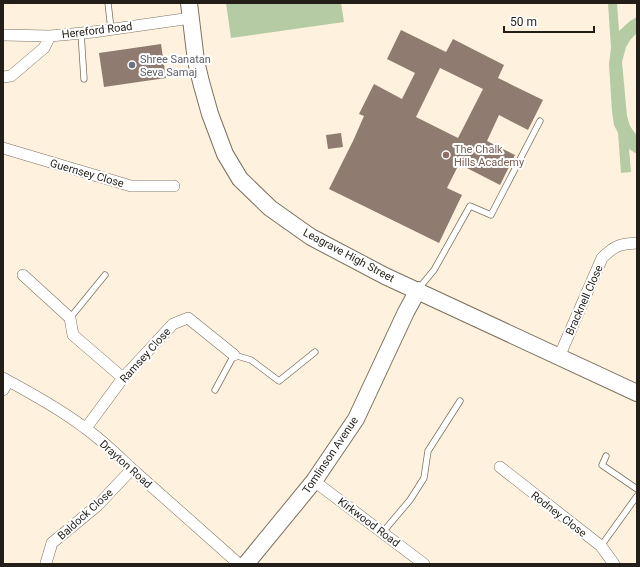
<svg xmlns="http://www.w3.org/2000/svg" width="640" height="567" font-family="Roboto,sans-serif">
  <rect width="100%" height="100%" fill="#fef2de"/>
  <path fill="#b5cba3" d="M226,3H341L344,22L231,38Z
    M608,3H617L619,31L630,21L637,17V33L631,39L626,47L622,62L627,116L630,126L637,136V154L629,149L631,172L621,173L618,133L614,125L612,112L609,64L611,48Z"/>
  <path fill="#907b71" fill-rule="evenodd" d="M401,30L446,52L453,39L504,65L498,78L543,100L528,130L499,115L487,141L515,155L500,185L459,164L447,188L462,195L439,243L329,189L353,141L364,116L359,114L374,84L402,99L415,73L387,59ZM440,68L483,89L458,138L416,117Z
    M161,44L166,78L104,87L99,53Z
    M341,133L343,147L328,149L326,135Z"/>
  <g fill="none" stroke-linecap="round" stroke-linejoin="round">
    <g stroke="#7c715f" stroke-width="7">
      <path id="lane" d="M108,3L111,29
        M81,33L84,79
        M419,288L434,270L470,206L491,215L540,121
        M70,318L105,275
        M215,390L234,355L251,360L279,381L315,352
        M606,456L602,465L637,489
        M383,532L410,500L424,478L428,451L460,401
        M601,546L637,496"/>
    </g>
    <g stroke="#7c715f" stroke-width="12">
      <path id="street" d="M3,35L50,36L93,32L191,18
        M3,77L11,76L44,48L50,36
        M3,148L131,186H174
        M23,275L70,318L73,335L123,378
        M559,357L602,258C615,245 620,244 637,243
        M3,378C31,393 60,409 85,428C102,440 117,455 132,469L239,564
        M3,390L8,381
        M86,428L123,378L173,324L188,318L234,355
        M500,467L601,546L614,564
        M314,481L424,564
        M46,563L52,543L98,505L132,469"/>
    </g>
    <g stroke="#7c715f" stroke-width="18">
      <path id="secondary" d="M189,3L196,61L201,82L210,114L225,154L240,179L270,208L311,237L385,276L637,393
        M246,564L314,481L356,419L406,312L418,290"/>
    </g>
    <use href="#lane" stroke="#fff" stroke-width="5.5"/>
    <use href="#street" stroke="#fff" stroke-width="11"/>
    <use href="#secondary" stroke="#fff" stroke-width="16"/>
  </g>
  <circle fill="#6b7280" stroke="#fff" stroke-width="1.5" cx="132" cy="65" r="4"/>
  <circle fill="#8d6e63" stroke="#fff" stroke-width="1.5" cx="446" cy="155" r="4"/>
  <g text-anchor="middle" stroke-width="4" stroke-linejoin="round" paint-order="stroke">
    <g font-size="11" fill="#231e17" stroke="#fff">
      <text transform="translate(97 30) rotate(-7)" y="4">Hereford Road</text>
      <text transform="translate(87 173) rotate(16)" y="4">Guernsey Close</text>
      <text transform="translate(349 255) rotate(28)" y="4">Leagrave High Street</text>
      <text transform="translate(584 300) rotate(-66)" y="4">Bracknell Close</text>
      <text transform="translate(145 355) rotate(-48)" y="4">Ramsey Close</text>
      <text transform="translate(330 455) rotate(-56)" y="4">Tomlinson Avenue</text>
      <text transform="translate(126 464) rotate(42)" y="4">Drayton Road</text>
      <text transform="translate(85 514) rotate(-42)" y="4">Baldock Close</text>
      <text transform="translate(559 514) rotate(38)" y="4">Rodney Close</text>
      <text transform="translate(369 522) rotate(37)" y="4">Kirkwood Road</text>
    </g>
    <g font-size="11" fill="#5b616d" stroke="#fff" text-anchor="start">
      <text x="140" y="63">Shree Sanatan<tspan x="140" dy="13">Seva Samaj</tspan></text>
    </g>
    <g font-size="11" fill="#785e54" stroke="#fff" text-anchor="start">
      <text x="454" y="153">The Chalk<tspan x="454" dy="13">Hills Academy</tspan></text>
    </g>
  </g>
  <rect width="640" height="567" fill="none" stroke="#231e17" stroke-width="8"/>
  <path d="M504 26v6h90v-6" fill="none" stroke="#231e17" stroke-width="2"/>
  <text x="510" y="26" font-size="12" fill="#231e17" stroke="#ffffff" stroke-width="3" paint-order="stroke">50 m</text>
</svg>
